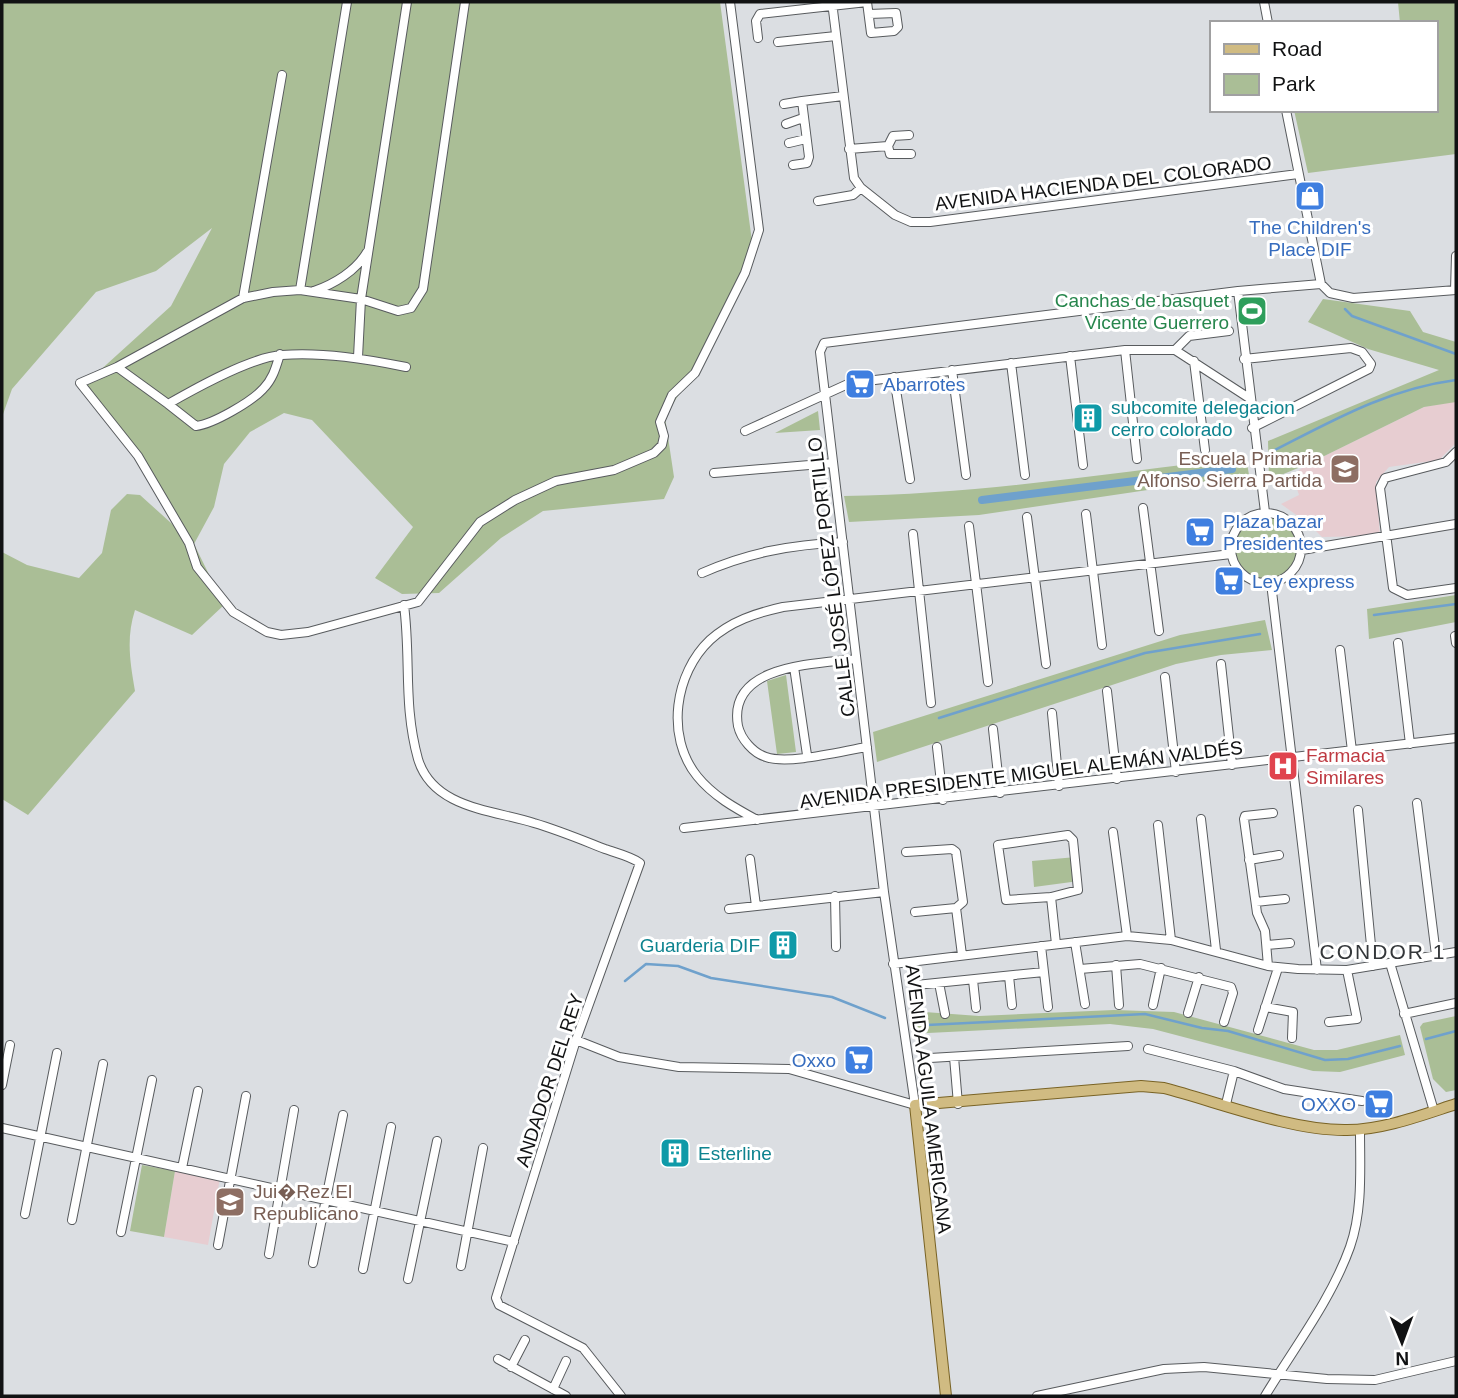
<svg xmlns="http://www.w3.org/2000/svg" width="1458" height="1398" font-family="Arial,sans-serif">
  <rect width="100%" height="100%" fill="#dbdee2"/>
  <path fill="#e7cdd1" d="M1456,401V443L1439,460L1389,467L1376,482L1380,536L1322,537L1309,524L1281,504L1299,495L1294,480L1299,470L1308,464L1424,407Z
    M175,1171L220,1178L208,1245L164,1237Z"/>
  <path fill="#aabe96" d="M2,2H720L753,249L692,373L665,417L674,477L664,499L543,511L501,538L439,593L402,594L375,578L413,527L312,420L284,413L250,432L224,464L214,507L194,544L224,605L192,635L135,610C126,638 130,662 135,691L28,815L2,799V552L27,565L79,578L102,553L111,510L127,494L140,495L191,541L85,384L171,306L212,228L156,271L96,292L12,389L2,417Z
    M1398,2H1456V154L1308,173L1294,110H1435V23H1400Z
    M1256,296L1259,325L1246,326L1244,297Z
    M1323,299L1410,311L1423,332L1456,342V402L1424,407L1308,464L1269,480L1268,441L1439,370L1368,349L1308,322Z
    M818,411L820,430L775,433Z
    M1246,457L1249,475L979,515L849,522L844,496C981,494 1111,473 1246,457Z
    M1235 548a31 31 0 1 1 62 0a31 31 0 1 1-62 0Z
    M1456,595V622L1369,639L1367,609Z
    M1265,620L1272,650L1221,655L1176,664L877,762L873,732L1180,635Z
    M786,675L796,752L777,754L767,681Z
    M1076,857L1079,881L1034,887L1032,861Z
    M1114,1010L1174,1012L1314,1050H1337L1400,1035L1405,1055L1340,1072L1313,1071L1153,1029L1110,1024L928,1033L916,1031L911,1011L979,1016Z
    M1456,1016V1090L1446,1092L1433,1079L1420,1027L1423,1023Z
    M142,1165L175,1171L164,1237L130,1231Z"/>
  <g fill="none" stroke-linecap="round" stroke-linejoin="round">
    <path stroke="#6fa1cc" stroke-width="2.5" d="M1345,309L1352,316L1456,354
      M1271,452C1332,421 1387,389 1456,380
      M1374,615L1456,604
      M939,718L1145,653L1260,634
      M625,981L646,964L678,966L711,978L832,997L885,1018
      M927,1025L1145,1014L1202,1028L1228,1031L1325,1060L1348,1059L1400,1046
      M1426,1039L1456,1031"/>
    <path stroke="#6fa1cc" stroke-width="8" d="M982,500L1232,469"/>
    <g stroke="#585b5e" stroke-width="10">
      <path id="minor" d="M465,2L423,289L411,308L398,311L361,299L300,290L273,292L243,298L117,367L80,383L138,456L189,543L197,567L233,612L267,632L281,635L308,632L418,602L480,522L515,500L556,481L614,470L654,453L662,445L664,436L660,422L672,395L695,373L745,273L759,230L730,2
        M832,2L854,178L861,188L895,215L911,222H930L1298,174
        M1264,2L1268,23
        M758,38L756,21L760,14L867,2L871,33L894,31L898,27L896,13L869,14
        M778,42L836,36
        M784,104L802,101
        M1286,110L1321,284
        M786,124L803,118
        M909,135L893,136L888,146L890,154H911
        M789,143L806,139
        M849,149L888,146
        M793,165L807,163L809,157L802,101L843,96
        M818,201L853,195L861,188
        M300,290L347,2
        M1455,290L1456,256
        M314,291C334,284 356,271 367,252
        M1238,291L1265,512
        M243,298L282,75
        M1125,350L1137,459
        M1175,350L1189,336L1229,331
        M1070,356L1083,465
        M358,357L361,299L407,2
        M1244,359L1351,348L1362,352L1371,364L1369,369L1252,428
        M1194,361L1205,450
        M1011,363L1025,475
        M117,367L168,404C196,388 251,357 282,355C324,352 366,359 406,367
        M952,370L966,475
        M894,377L910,479
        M168,404L196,426C213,424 251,402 263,389C273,379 276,367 280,354
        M745,431L850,383L1125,350H1175L1249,398
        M1456,452L1446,462L1385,478L1380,488L1393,588L1407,595L1456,588
        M714,473L833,463
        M1143,508L1159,631
        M1231 548a35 35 0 1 1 70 0a35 35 0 1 1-70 0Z
        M1086,514L1102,645
        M1027,517L1046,664
        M969,526L988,682
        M913,534L931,703
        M1302,550L1456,524
        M702,573C749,552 792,545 843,542
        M1271,583L1317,970
        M404,605C411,659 403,705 418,759C433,809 494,810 534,823C558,830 582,840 605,849C616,853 630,856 640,863L576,1040L496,1298L499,1305L583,1348L621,1396
        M1455,636L1456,643
        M1398,643L1410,744
        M1340,650L1352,751
        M856,659C816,664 727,664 738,726C741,739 753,753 766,757C788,765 842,751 867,747
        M1221,664L1232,765
        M794,667L807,755
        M1165,677L1176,772
        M1107,691L1117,779
        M1052,713L1059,786
        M993,729L1000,793
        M937,747L943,800
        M1417,803L1436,955
        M1358,810L1373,966
        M1201,819L1216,950
        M757,820C735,808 713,796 697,776C665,736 675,673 710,640C731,621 756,613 783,607L1231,554
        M1158,825L1171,940
        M684,828L1456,738
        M1113,832L1127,936
        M1068,835L1073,840L1078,890L1051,897L1006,900L998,845Z
        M906,852L952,849L956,852L963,902L956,908L915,912
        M750,859L756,906
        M1249,860L1279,855
        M835,896L836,947
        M1051,897L1056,944
        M1256,902L1285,899
        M956,908L962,955
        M729,909L884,892
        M1075,942L1085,1004
        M1267,945L1290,943
        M1041,946L1048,1007
        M1390,963L1434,1111
        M893,964L1127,936L1171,940L1268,966L1298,969L1347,970L1456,952
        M1116,965L1119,1005
        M1268,966L1265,931L1257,913L1244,819L1245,816L1273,813
        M1080,969L1140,964L1231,987L1233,993L1224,1022
        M1009,976L1012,1005
        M973,980L976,1008
        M939,983L945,1014
        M916,985L1044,972
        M1153,1005L1161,968
        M1265,1007L1293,1012L1292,1038
        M1188,1013L1199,977
        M1404,1014L1456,1003
        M1329,1022L1357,1019L1347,970
        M1258,1030L1278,968
        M576,1040L619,1057L679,1067L789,1069L915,1105L884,892L820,352L824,343L1238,291L1321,284L1330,293L1353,298L1456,290
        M1148,1049L1234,1071L1284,1089L1362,1101
        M954,1057L958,1104
        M930,1058L1128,1046
        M2,1085L10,1045
        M1226,1104L1234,1071
        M2,1128L514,1242
        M182,1168L198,1091
        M25,1214L57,1053
        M72,1220L103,1064
        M121,1232L152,1080
        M218,1245L246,1096
        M269,1254L294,1110
        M313,1263L343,1115
        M461,1266L483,1148
        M363,1269L391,1127
        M408,1279L437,1141
        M498,1359L566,1396
        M511,1367L525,1340
        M553,1389L566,1361
        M1037,1396L1164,1369L1204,1367L1327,1379L1375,1380L1456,1361
        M1265,1396C1294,1348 1331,1300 1350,1247C1363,1210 1360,1168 1360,1130"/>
    </g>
    <g stroke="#796325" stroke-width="12">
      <path id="major" d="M946,1396L915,1105L1141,1086L1164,1088C1218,1102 1292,1131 1347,1130C1383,1130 1422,1115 1456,1104"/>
    </g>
    <use href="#minor" stroke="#fff" stroke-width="8"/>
    <use href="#major" stroke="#d0bb82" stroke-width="10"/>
  </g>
  <defs>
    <g id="shop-square" transform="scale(1.575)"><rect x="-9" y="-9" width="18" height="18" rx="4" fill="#3f7fe0" stroke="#fff"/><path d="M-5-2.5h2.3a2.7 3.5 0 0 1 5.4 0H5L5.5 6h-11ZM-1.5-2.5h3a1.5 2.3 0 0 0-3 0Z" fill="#fff"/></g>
    <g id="stadium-square" transform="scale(1.575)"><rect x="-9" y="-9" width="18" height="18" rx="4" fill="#2e9e5b" stroke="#fff"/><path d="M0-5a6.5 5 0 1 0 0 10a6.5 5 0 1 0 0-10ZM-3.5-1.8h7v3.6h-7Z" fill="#fff"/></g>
    <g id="supermarket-square" transform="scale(1.575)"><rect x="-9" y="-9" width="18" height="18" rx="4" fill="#3f7fe0" stroke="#fff"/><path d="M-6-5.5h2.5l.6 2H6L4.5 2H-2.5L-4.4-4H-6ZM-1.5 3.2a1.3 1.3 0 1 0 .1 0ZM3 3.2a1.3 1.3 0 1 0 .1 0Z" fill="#fff"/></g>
    <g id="building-square" transform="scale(1.575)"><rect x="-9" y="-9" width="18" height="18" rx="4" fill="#0f9aa8" stroke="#fff"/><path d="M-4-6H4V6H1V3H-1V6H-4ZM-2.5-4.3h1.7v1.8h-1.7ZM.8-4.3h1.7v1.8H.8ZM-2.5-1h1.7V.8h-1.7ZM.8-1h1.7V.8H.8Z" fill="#fff"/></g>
    <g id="school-square" transform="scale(1.575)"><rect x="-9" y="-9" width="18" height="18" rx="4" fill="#8d6e63" stroke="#fff"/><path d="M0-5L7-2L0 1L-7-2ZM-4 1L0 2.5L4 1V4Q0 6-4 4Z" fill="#fff"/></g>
    <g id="hospital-square" transform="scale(1.575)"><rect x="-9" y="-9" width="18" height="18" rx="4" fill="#e0444e" stroke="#fff"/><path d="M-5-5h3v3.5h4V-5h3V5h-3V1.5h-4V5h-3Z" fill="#fff"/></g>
  </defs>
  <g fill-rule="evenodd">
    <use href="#shop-square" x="1310" y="196"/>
    <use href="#stadium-square" x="1252" y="311"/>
    <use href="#supermarket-square" x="860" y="384"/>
    <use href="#building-square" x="1088" y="418"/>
    <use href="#school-square" x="1345" y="469"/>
    <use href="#supermarket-square" x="1200" y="532"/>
    <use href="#supermarket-square" x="1229" y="581"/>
    <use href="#hospital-square" x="1283" y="766"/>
    <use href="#building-square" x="783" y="945"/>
    <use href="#supermarket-square" x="859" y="1060"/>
    <use href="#supermarket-square" x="1379" y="1104"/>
    <use href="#building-square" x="675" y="1153"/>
    <use href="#school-square" x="230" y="1202"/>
  </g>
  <g text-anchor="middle" stroke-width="6" stroke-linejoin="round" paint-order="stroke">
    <g font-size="19" fill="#111213" stroke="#fff">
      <text transform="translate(1103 183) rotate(-7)" y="7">AVENIDA HACIENDA DEL COLORADO</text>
      <text transform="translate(831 577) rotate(-97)" y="7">CALLE JOSÉ LÓPEZ PORTILLO</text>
      <text transform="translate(1021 774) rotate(-7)" y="7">AVENIDA PRESIDENTE MIGUEL ALEMÁN VALDÉS</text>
      <text transform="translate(549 1080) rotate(-72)" y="7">ANDADOR DEL REY</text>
      <text transform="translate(929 1099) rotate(83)" y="7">AVENIDA AGUILA AMERICANA</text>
    </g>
    <g font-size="19" fill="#366cbe" stroke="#fff" text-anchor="start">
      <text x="1310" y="234" text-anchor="middle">The Children's<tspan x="1310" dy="22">Place DIF</tspan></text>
      <text x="883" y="391">Abarrotes</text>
      <text x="1223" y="528">Plaza bazar<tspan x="1223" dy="22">Presidentes</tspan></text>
      <text x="1252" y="588">Ley express</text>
      <text x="836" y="1067" text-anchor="end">Oxxo</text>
      <text x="1356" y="1111" text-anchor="end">OXXO</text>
    </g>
    <g font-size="19" fill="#27864d" stroke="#fff" text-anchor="end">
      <text x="1229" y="307">Canchas de basquet<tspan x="1229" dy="22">Vicente Guerrero</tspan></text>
    </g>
    <g font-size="19" fill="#0d838f" stroke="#fff" text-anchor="start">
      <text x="1111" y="414">subcomite delegacion<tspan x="1111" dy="22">cerro colorado</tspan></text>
      <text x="760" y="952" text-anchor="end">Guarderia DIF</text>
      <text x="698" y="1160">Esterline</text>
    </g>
    <g font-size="19" fill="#785e54" stroke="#fff" text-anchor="end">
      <text x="1322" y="465">Escuela Primaria<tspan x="1322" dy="22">Alfonso Sierra Partida</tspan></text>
      <text x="253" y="1198" text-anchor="start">Jui�Rez El<tspan x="253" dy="22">Republicano</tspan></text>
    </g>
    <g font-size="19" fill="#be3a42" stroke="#fff" text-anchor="start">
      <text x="1306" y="762">Farmacia<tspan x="1306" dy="22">Similares</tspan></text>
    </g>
    <g font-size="21" letter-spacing="2" fill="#34373a" stroke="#fff">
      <text x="1383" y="959">CONDOR 1</text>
    </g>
  </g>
  <rect width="1458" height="1398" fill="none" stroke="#111213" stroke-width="7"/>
  <rect x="1210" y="21" width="228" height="91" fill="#ffffff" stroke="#a0a0a1" stroke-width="2"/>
  <rect x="1224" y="44" width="35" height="10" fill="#d0bb82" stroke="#a0a0a1" stroke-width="2"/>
  <text x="1272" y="56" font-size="21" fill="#111213">Road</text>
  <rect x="1224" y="74" width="35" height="21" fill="#aabe96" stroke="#a0a0a1" stroke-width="2"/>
  <text x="1272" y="91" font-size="21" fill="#111213">Park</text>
  <g transform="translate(1402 1342) rotate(179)" stroke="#ffffff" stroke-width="5" paint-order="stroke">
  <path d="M0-5L12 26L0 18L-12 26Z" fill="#111213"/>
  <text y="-10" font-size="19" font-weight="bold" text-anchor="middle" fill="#111213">N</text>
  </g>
</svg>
